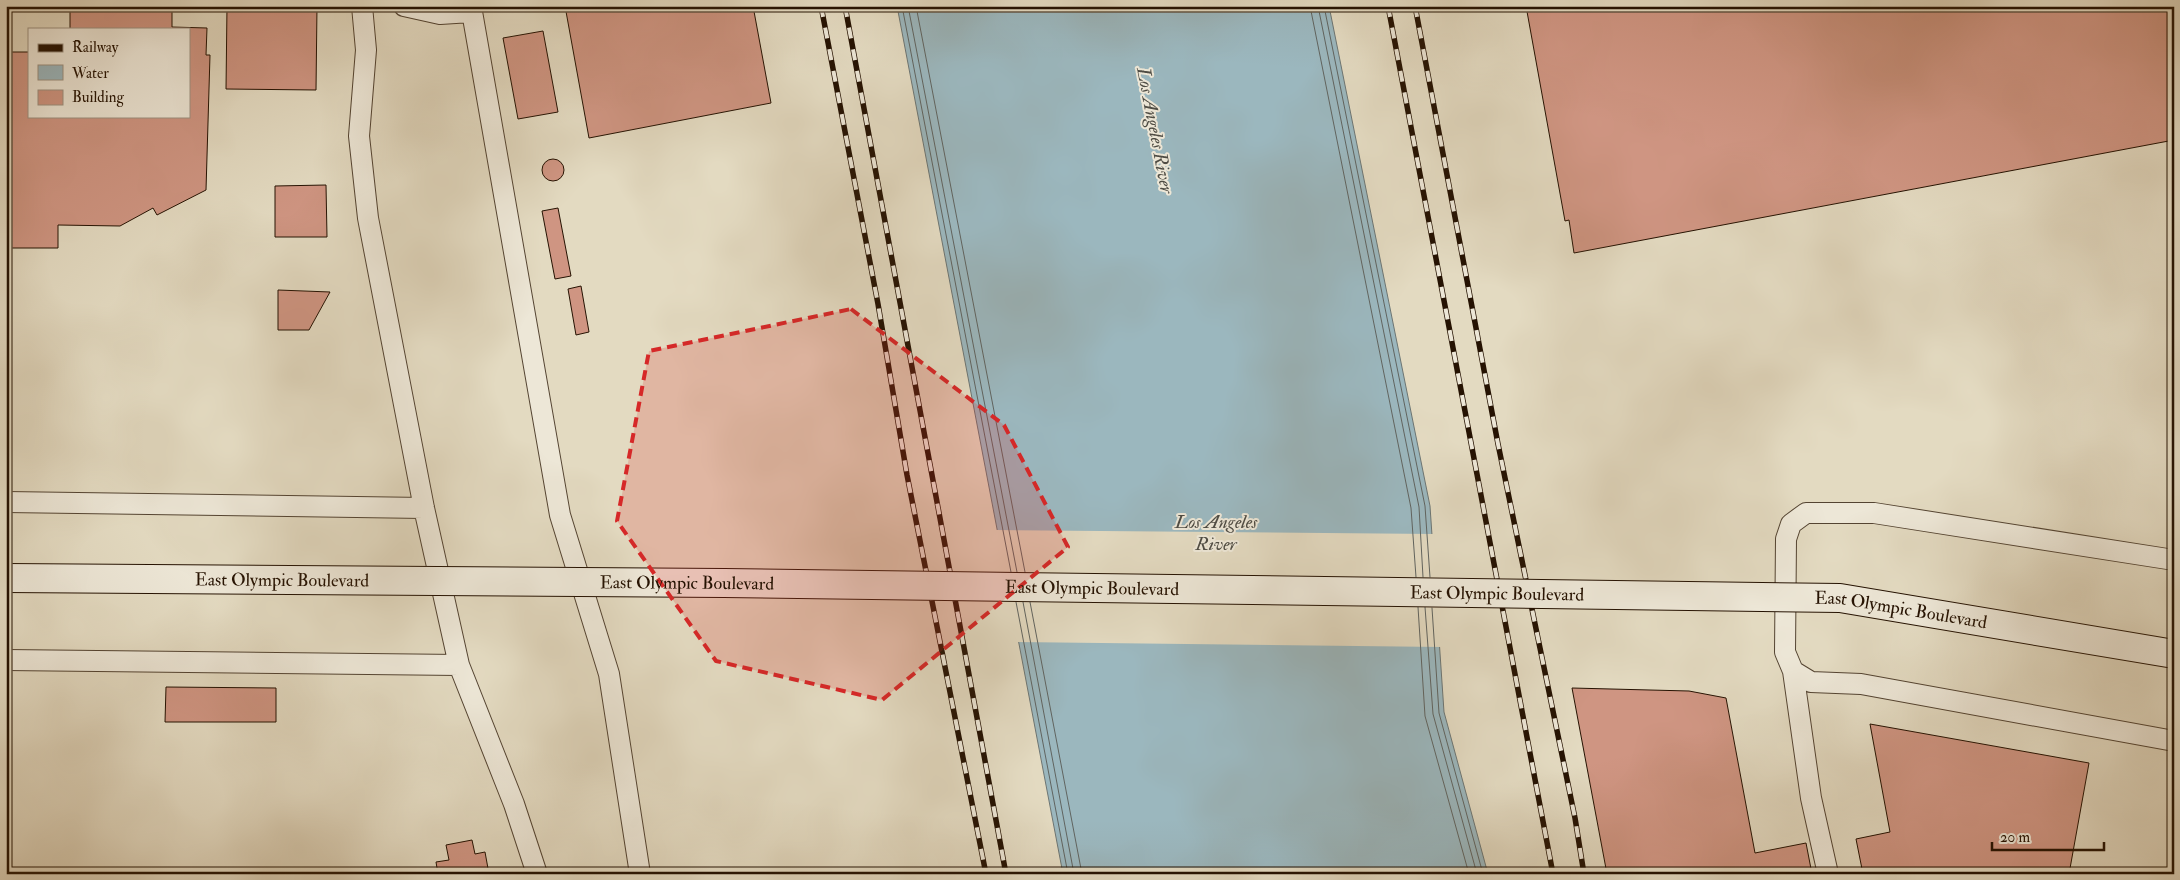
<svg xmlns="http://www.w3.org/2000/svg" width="2180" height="880" font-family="'IM FELL Double Pica',serif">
  <rect width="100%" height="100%" fill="#e3dac1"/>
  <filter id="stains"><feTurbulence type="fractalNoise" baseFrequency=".004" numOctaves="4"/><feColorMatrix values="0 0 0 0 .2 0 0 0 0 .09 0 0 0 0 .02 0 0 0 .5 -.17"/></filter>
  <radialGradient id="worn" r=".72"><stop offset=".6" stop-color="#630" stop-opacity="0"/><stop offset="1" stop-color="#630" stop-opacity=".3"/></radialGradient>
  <path fill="#9bb7be" stroke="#6c7573" d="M897,6H1329L1430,506L1444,712L1488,874H1063Z"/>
  <path fill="#e3dac1" d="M995,530L1434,534L1442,647L1016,642Z"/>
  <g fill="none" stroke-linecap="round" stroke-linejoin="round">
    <path stroke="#606460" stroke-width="1" d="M902,6L1011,572
      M908,6L1017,572
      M916,6L1025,572
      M1310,6L1411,508L1416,577
      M1318,6L1419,507L1423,577
      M1324,6L1425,506L1430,577
      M1016,602L1068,874
      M1023,602L1074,874
      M1030,602L1082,874
      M1418,607L1425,716L1469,874
      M1425,607L1433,714L1477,874
      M1432,608L1439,713L1483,874"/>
  </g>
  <path fill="#cf9582" stroke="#251202" d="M70,6H172V27L207,28L206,55H210L206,190L157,215L153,208L120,226L58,225V248H6V52H29V116H189V29H70Z
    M227,6H317L316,90L226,89Z
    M565,6H753L771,103L589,138Z
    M1526,6H2174V140L1574,253L1569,220L1565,221Z
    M543,31L558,112L518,119L503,38Z
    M542 170a11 11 0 1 1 22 0a11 11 0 1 1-22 0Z
    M326,185L327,237H275V186Z
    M558,208L571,276L555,279L542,211Z
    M581,286L589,332L576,335L568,289Z
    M278,290L330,292L309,330H278Z
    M166,687L276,688V722H165Z
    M1572,688L1689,691L1726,698L1755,853L1806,843L1812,874H1607Z
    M1870,724L2089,763L2069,874H1863L1856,839L1890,832Z
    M472,840L475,854L485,852L489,874H438L436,862L449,860L446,845Z"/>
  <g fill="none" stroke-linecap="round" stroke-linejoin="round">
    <g stroke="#544432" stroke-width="22">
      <path id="lane" d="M362,6L366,50L359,136L368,218L424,508L459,665L514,804L537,874
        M404,6L440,14L471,12
        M471,6L560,515L609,674L640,874
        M6,502L424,508
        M2174,560L1874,513H1806L1791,524L1786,539L1785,652L1793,671L1811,682L1861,684L2174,741
        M6,660L459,665
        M1793,671L1811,798L1828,874"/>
    </g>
    <use href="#lane" stroke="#ede7d7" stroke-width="20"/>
    <g stroke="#251202" stroke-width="5.5">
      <path id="rail" d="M821,6L878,304L907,475L986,874
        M845,6L1006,874
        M1388,6L1553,874
        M1415,6L1498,444L1575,818L1584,874"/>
    </g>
    <use href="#rail" stroke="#ede7d7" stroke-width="4" stroke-dasharray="11" stroke-linecap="butt"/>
    <g stroke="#251202" stroke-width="30" stroke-linecap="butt">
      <g id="secondary-bridge">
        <path id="s1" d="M6,578L724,583L1840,598L2174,654"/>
      </g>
    </g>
    <use href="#secondary-bridge" stroke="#ede7d7" stroke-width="28"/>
  </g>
  <path fill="#d62828" fill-opacity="0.2" stroke="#d62828" stroke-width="4" stroke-dasharray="10 6" stroke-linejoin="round" d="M851,309L1004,425L1068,547L882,700L716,661L617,521L649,351Z"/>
  <g text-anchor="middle" stroke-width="4" stroke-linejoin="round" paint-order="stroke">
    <g font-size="18" fill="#251202" stroke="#ede7d7">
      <text dy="6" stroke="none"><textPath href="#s1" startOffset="276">East Olympic Boulevard</textPath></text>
      <text dy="6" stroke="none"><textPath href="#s1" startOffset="681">East Olympic Boulevard</textPath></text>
      <text dy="6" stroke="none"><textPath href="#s1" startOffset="1086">East Olympic Boulevard</textPath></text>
      <text dy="6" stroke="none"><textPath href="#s1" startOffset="1491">East Olympic Boulevard</textPath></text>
      <text dy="6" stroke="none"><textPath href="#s1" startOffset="1896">East Olympic Boulevard</textPath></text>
    </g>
    <g font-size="19" font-style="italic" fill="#4e4c44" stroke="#ede7d7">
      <text transform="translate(1156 130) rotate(79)" y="7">Los Angeles River</text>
      <text x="1216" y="528">Los Angeles<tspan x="1216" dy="22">River</tspan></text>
    </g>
  </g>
  <rect width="2180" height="880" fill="none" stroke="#e3dac1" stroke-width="25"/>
  <rect x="8" y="8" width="2165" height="865" fill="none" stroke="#251202" stroke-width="2.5"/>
  <rect x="12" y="12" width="2155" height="855" fill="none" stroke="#251202"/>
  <rect x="28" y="28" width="162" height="90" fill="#ede7d7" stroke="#9d9282"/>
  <rect x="38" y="44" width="25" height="8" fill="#251202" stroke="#9d9282"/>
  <text x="72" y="52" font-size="15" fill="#251202">Railway</text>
  <rect x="38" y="65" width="25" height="15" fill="#9bb7be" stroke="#9d9282"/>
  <text x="72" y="78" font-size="15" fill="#251202">Water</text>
  <rect x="38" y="90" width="25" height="15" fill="#cf9582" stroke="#9d9282"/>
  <text x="72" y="102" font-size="15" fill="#251202">Building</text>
  <path d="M1992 842v8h112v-8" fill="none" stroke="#251202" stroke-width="2.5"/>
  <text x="2000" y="842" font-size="15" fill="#251202" stroke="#ede7d7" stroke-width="4" paint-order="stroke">20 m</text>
  <rect width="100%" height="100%" filter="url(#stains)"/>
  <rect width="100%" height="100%" fill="url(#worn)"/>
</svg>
